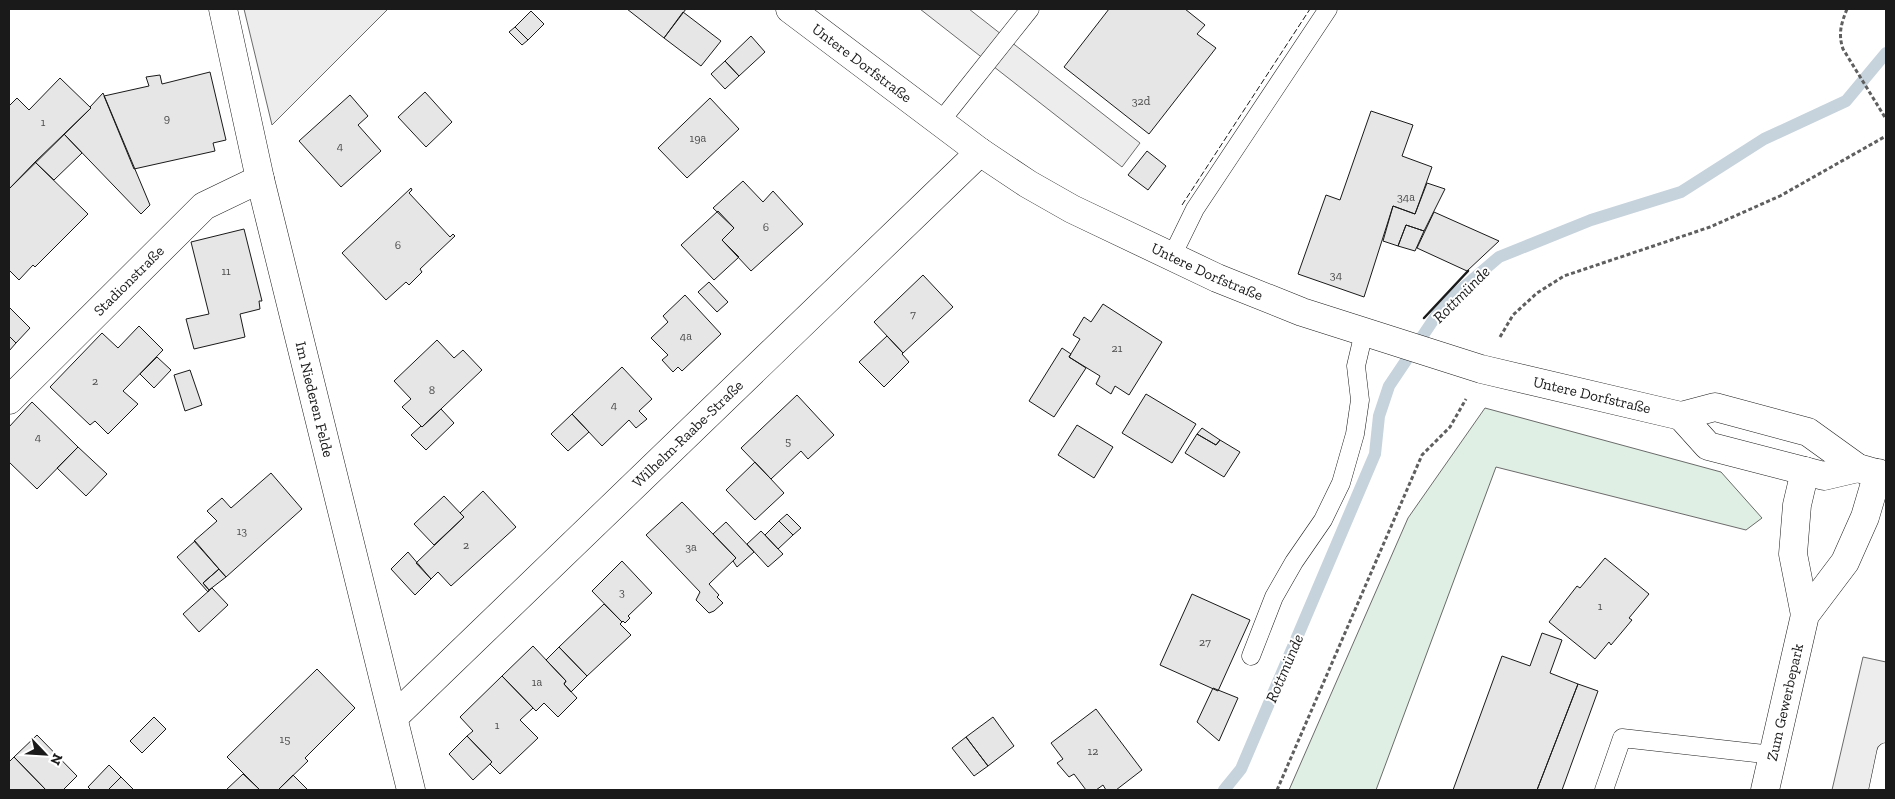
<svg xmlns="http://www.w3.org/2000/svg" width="1895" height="799" font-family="'Zilla Slab',serif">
  <rect width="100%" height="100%" fill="#fff"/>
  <path fill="#e0efe3" stroke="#6a6a6a" d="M1485,408L1721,472L1762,518L1746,530L1496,467L1376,790H1289L1408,518Z"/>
  <path fill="#ededed" stroke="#6a6a6a" d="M244,9H388L272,125Z
    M920,9H969L1140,143L1122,167Z
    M1863,657L1886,662V790H1832Z"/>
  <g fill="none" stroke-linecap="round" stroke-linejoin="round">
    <path stroke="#c6d2dc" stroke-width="12" d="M1224,790L1241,769L1375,454L1379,416L1389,386L1438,313L1458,292L1499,257L1591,220L1681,192L1764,139L1846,101L1886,53"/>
  </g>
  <path fill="#e6e6e6" stroke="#1a1a1a" d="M627,9H686L664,38Z
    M1109,9H1185L1205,25L1197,34L1216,48L1149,134L1064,67Z
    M531,11L544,24L528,40L515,27Z
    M683,12L721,41L701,66L664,38Z
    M515,27L528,40L522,45L509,32Z
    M751,36L765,52L739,76L725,61Z
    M725,61L739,76L725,89L711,74Z
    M210,72L226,140L213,143L215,151L134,169L104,96L149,86L146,77L160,75L162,84Z
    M60,78L91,108L9,189V106L17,98L29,110Z
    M425,92L452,122L426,147L398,117Z
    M103,93L150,205L141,214L64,134L91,108L90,107Z
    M350,95L368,116L358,125L381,151L341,187L299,141Z
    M710,98L739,129L687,178L658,148Z
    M1371,111L1413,125L1402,156L1432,167L1415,214L1393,206L1364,297L1298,274L1326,195L1340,200Z
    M64,134L82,153L54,180L35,162Z
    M1147,151L1166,166L1148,190L1128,175Z
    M35,162L88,214L35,267L33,265L19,280L9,270V189Z
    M743,181L763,202L773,191L803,224L751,271L722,240L734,228L713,208Z
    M1427,183L1445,189L1424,231L1406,225L1398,246L1383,241L1393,206L1415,214Z
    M411,188L412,190L409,193L450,237L453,234L455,236L420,269L422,272L409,285L406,282L386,300L342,253Z
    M718,211L734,228L722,240L739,257L714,280L681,245Z
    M1434,212L1499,241L1467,271L1417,248Z
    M1406,225L1424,231L1415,251L1398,246Z
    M244,229L262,301H259L260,309L240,314L245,337L194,349L186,319L209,314L191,242Z
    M923,275L953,307L903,353L874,322Z
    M709,282L728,302L717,312L698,292Z
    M685,295L721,334L682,371L678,367L673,372L662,360L668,355L651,338L668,322L663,316Z
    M1103,304L1162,342L1129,395L1115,386L1111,394L1096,384L1100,376L1069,357L1080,339L1073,335L1084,317L1091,322Z
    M9,307L30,328L16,343L9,336Z
    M139,326L163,350L123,391L138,404L108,434L95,421L90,425L50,387L102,333L118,348Z
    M9,336L16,343L9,351Z
    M887,336L903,353L902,354L909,362L884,387L859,362Z
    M437,340L454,358L463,350L482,370L422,427L402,407L411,399L394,381Z
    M1062,348L1071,354L1069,357L1086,368L1054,417L1029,401Z
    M157,357L171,370L154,388L140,374Z
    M622,367L652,399L639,411L647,419L636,428L629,420L602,446L572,414Z
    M190,370L202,405L185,411L174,375Z
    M1146,394L1196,424L1172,463L1122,433Z
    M797,395L834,435L808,459L801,451L771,479L741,448Z
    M32,402L78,447L37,489L9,462V427Z
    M441,409L454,423L426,450L411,435L421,426L422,427Z
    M572,414L589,432L568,451L551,434Z
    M1077,425L1113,447L1094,478L1058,455Z
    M1202,428L1220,440L1216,445L1197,434Z
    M1197,434L1216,445L1220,440L1240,452L1224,477L1185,453Z
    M78,447L107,474L86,496L57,468Z
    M755,462L784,493L755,520L726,490Z
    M271,473L302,509L226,577L194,541L217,521L207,511L222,498L231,508Z
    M483,491L516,527L451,586L438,572L431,579L416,563L464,517L460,513Z
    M444,496L464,517L434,545L414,524Z
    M682,502L736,558L709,584L719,595L717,597L723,603L714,611L709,613L696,600L700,592L646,535Z
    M787,514L801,528L793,535L779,521Z
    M779,521L793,535L778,549L765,535Z
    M726,522L754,552L737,567L733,561L736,558L713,534Z
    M761,531L783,554L768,567L747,544Z
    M195,541L219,569L203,583L209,590L208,592L177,557Z
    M408,552L431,579L415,595L391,569Z
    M1605,558L1649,594L1629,618L1632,620L1611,645L1609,642L1595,659L1549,622L1577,586L1580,588Z
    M622,561L652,593L628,616L630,618L625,623L623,621L622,622L592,591Z
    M219,569L226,577L209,590L203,583Z
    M212,588L228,605L199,632L183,614Z
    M1192,594L1250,620L1218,691L1160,665Z
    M604,604L622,622L620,624L631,635L587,676L559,647Z
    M1542,633L1562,640L1550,673L1578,684L1537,790H1453L1502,656L1530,666Z
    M533,646L566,681L564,684L577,698L558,717L544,703L536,711L502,676Z
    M559,647L587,676L571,692L564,684L566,681L546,660Z
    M317,669L355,708L305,758L308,761L278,790H260L227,757Z
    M502,676L533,708L520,720L538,738L500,774L490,764L492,762L467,736L473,731L460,717Z
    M1578,684L1598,691L1562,790H1537Z
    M1213,688L1238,698L1219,741L1197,722Z
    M1096,709L1142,770L1116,790H1106L1103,785L1096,790H1086L1074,774L1069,777L1057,763L1063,759L1051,743Z
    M154,717L166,729L142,753L130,741Z
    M993,717L1014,746L988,766L966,737Z
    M37,735L77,776L63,790H46L14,757Z
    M467,736L492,762L473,780L449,754Z
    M966,737L988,766L974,776L952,748Z
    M14,757L46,790H9V762Z
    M109,765L121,777L108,790H91L88,787Z
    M243,774L260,790H226Z
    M293,775L308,790H278Z
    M121,777L134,790H108Z"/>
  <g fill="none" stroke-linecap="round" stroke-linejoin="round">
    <g stroke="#1a1a1a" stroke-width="19">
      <path id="service" d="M940,122L1030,9
        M1172,256L1195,209L1328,9
        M1251,656L1274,597L1294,562L1323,520L1341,483L1355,434L1360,400L1356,366L1364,332
        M1604,790L1622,738L1773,755
        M1878,790L1886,752"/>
    </g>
    <g stroke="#1a1a1a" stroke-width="29">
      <g id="minor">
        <path id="s1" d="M223,9L260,179L411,790"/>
        <path id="s2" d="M9,400L204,206L260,179"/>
        <path d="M1805,471L1797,505L1793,554L1805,615"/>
        <path id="s3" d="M394,717L980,152"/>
        <path id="s4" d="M1765,790L1805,615L1845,562L1865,517L1878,473"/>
      </g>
    </g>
    <g stroke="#1a1a1a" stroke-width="29">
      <g id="tertiary">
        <path id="s5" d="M790,9L980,152L1028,184L1072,209L1217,278L1302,312L1481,369L1681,416L1715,407L1808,432L1858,468L1886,476"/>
        <path d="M1681,416L1708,446L1824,476L1858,468"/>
      </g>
    </g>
    <path stroke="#5f5f5f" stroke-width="3" stroke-dasharray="4 2.5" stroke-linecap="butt" d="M1847,9C1841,24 1838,34 1843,49L1886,119
      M1500,337L1513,315L1537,293L1564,276L1710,227L1780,196L1886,136
      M1277,790L1422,455L1450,427L1466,399"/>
    <use href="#service" stroke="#fff" stroke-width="18"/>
    <use href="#minor" stroke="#fff" stroke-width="28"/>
    <use href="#tertiary" stroke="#fff" stroke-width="28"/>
    <path stroke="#1a1a1a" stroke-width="1" stroke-dasharray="6 2.5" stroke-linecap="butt" d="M1182,205L1310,9"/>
    <path stroke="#1a1a1a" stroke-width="2.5" d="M1424,318L1468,271"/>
  </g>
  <g text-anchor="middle" stroke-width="4" stroke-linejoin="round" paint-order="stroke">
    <g font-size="12" fill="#4d4d4d">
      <text x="1141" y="105">32d</text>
      <text x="167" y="122">9</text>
      <text x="43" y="126">1</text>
      <text x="698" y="142">19a</text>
      <text x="340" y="150">4</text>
      <text x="1406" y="201">34a</text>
      <text x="766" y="231">6</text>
      <text x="398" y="249">6</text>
      <text x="226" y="275">11</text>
      <text x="1336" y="279">34</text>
      <text x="913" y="318">7</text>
      <text x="686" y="340">4a</text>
      <text x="1117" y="352">21</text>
      <text x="95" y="385">2</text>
      <text x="432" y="394">8</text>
      <text x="614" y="409">4</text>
      <text x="38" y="441">4</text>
      <text x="788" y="445">5</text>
      <text x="242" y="535">13</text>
      <text x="466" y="549">2</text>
      <text x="691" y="551">3a</text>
      <text x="622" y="596">3</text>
      <text x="1600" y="610">1</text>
      <text x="1205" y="646">27</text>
      <text x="537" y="686">1a</text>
      <text x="497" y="729">1</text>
      <text x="285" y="743">15</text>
      <text x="1093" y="755">12</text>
    </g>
    <g font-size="15" fill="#1a1a1a" stroke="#fff">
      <text dy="5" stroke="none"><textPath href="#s5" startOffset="90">Untere Dorfstraße</textPath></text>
      <text dy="5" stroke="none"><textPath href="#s5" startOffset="495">Untere Dorfstraße</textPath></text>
      <text dy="5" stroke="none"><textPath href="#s2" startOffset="169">Stadionstraße</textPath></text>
      <text dy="5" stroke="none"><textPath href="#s5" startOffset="900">Untere Dorfstraße</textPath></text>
      <text dy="5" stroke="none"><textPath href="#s1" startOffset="401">Im Niederen Felde</textPath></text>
      <text dy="5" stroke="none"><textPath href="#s3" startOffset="408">Wilhelm-Raabe-Straße</textPath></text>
      <text dy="5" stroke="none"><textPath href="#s4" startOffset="90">Zum Gewerbepark</textPath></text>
    </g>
    <g font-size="16" font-style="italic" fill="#1a1a1a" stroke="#fff">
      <text transform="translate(1461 294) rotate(-45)" y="6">Rottmünde</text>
      <text transform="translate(1284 668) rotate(-67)" y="6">Rottmünde</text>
    </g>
  </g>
  <rect width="1895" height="799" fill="none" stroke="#1a1a1a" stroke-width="20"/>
  <g transform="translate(45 754) rotate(115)" stroke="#ffffff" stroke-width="4" paint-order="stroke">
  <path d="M0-4L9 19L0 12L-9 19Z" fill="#1a1a1a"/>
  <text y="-8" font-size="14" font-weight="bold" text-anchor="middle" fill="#1a1a1a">N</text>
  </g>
</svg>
